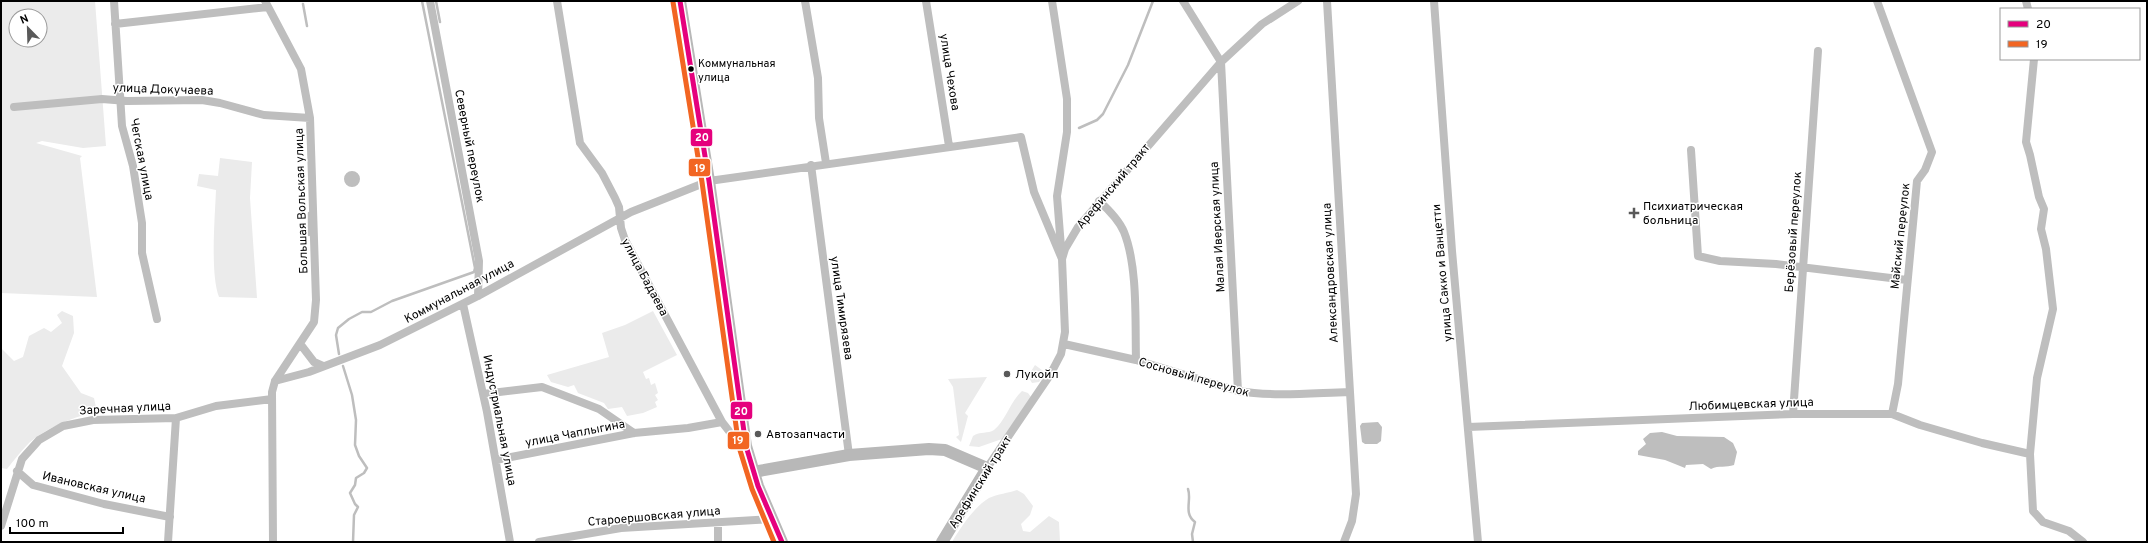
<svg xmlns="http://www.w3.org/2000/svg" width="2148" height="543" font-family="Overpass,sans-serif">
  <rect width="100%" height="100%" fill="#fff"/>
  <path fill="#ebebeb" fill-rule="evenodd" d="M1,1H95L106,146L83,148L42,141L36,143L82,156L80,158L97,297L1,293ZM16,16H40V40H16Z
    M220,158L252,162L250,198L257,298L219,297C210,274 215,217 216,190L197,186L199,174L218,176Z
    M62,311L73,316L74,333L62,366L81,393L94,398L97,412C77,415 44,429 29,443C21,451 14,460 7,469L1,468V348L14,361L23,357L29,336L44,328L51,332L62,323L57,315Z
    M653,311L677,355L643,372L646,379L649,378L651,385L655,383L658,393L655,395L658,400L655,402L657,407L643,413L627,416L622,407L608,409L604,403L578,393L574,385L568,387L551,382L547,375L609,357L602,333L625,325Z
    M1035,365L1046,373L1039,382L1032,383L1028,376Z
    M987,377L965,413L968,416L961,442L956,437L959,435L953,387L948,379Z
    M1022,391L1028,393L1031,397L1002,439L979,447L969,446L973,436C980,431 988,434 994,430C1006,420 1010,402 1022,391Z
    M1017,490L1024,494L1033,506L1030,515L1021,524L1023,531L1030,532L1049,516L1059,522L1060,542H952C961,527 974,507 989,498C997,494 1009,493 1017,490Z"/>
  <path fill="#bebebe" d="M344 179a8 8 0 1 1 16 0a8 8 0 1 1-16 0Z
    M1378,422L1382,427L1381,441L1377,444H1365L1362,442L1360,426L1362,423Z
    M1662,432L1677,436L1724,437L1733,443L1737,452L1734,465C1726,468 1719,465 1711,469L1703,464L1686,465L1685,468L1665,460L1638,455V451L1646,444L1643,439L1650,433Z"/>
  <g fill="none" stroke-linecap="round" stroke-linejoin="round">
    <path stroke="#bebebe" stroke-width="2.5" d="M436,1L440,22
      M303,4L307,26
      M1079,128L1097,120L1103,114L1128,65L1153,1
      M309,235V213
      M339,354L336,335L338,328L349,319L362,312H371L392,301L474,272L475,268L422,1
      M343,366L352,395L356,420L355,445L359,456L367,468L364,473L356,478L355,485L350,493L355,504L358,507L354,515L353,542
      M1188,489C1192,500 1183,513 1195,522L1192,534L1193,542"/>
    <path stroke="#bebebe" stroke-width="8" d="M114,1L122,126L133,166L142,223V253L157,319
      M265,1L301,69L310,118L316,300L314,322L275,381L272,392L273,542
      M430,1L479,261L478,296
      M557,1L580,143L602,173L615,198L619,207L621,228L625,240L722,422L729,431L746,446
      M805,1L818,78L819,118L826,163
      M926,1L949,146
      M1052,1L1067,99V132L1057,196L1061,247
      M1183,1L1221,62L1238,391
      M1327,1L1356,494L1352,521L1344,542
      M1434,1L1452,251L1478,542
      M1877,1L1932,152L1925,170L1917,181L1898,384L1892,414
      M2026,1L2028,9
      M115,24L268,7
      M2034,59L2026,142L2030,155L2039,197L2044,209L2041,229L2046,249L2053,309L2037,378L2030,454L2033,511L2043,522L2069,531L2083,542
      M14,107L102,99L127,101L202,100L220,103L264,115L310,118
      M1691,150L1698,256L1720,261L1776,264L1907,280
      M811,165L849,455
      M1099,201C1109,210 1119,220 1124,232C1138,267 1135,322 1136,360
      M463,304L487,412L510,542
      M1064,344L1136,360L1238,391C1274,397 1312,393 1349,392
      M301,345L314,362L323,366
      M275,381L309,372L380,345L478,296L631,212L709,181L1021,137L1034,192L1062,259
      M483,394L542,387L599,409L634,433
      M1793,414L1818,51
      M1468,427L1793,414H1892L1920,425L1982,443L2030,454
      M496,460L634,433L688,428L722,422
      M987,468L1050,375L1061,354L1065,332L1062,259L1065,249L1078,227L1221,62L1262,24L1298,1
      M17,471L33,485L104,504L170,517
      M718,523V542
      M1,526L22,459L39,440L63,426L93,420L176,418L216,406L272,399
      M168,542L176,418
      M539,542L621,528L771,519"/>
    <path stroke="#b8b8b8" stroke-width="12" d="M680,1L709,181L746,446L758,486L782,542
      M753,472L849,455L929,449L945,450L987,468L942,542"/>
    <g stroke="#fff" stroke-width="8">
      <path id="bus-1" d="M680,1L709,181L746,446L758,486L782,542"/>
    </g>
    <g stroke="#fff" stroke-width="8">
      <path id="bus-2" d="M673,2L702,182L739,447L752,489L774,542"/>
    </g>
    <use href="#bus-1" stroke="#e5007d" stroke-width="5"/>
    <use href="#bus-2" stroke="#f26522" stroke-width="5"/>
  </g>
  <circle fill="#000" stroke="#fff" stroke-width="1.5" cx="691" cy="69" r="3.5"/>
  <g fill="#595959" stroke="#fff" stroke-width="1.5">
    <path d="M1632 207h4v4h4v4h-4v4h-4v-4h-4v-4h4z"/>
    <circle cx="1007" cy="374" r="4"/>
    <circle cx="758" cy="434" r="4"/>
  </g>
  <g text-anchor="middle" stroke-width="3" stroke-linejoin="round" paint-order="stroke">
    <g font-size="11" fill="#000" stroke="#fff" text-anchor="start">
      <text x="698" y="67">Коммунальная<tspan x="698" dy="14">улица</tspan></text>
    </g>
    <g font-size="12" fill="#000" stroke="#fff">
      <text transform="translate(950 72) rotate(81)" y="4">улица Чехова</text>
      <text transform="translate(163 89) rotate(2)" y="4">улица Докучаева</text>
      <text transform="translate(470 146) rotate(79)" y="4">Северный переулок</text>
      <text transform="translate(142 159) rotate(79)" y="4">Чегская улица</text>
      <text transform="translate(1113 186) rotate(-50)" y="4">Арефинский тракт</text>
      <text transform="translate(301 201) rotate(-92)" y="4">Большая Вольская улица</text>
      <text transform="translate(1217 227) rotate(-93)" y="4">Малая Иверская улица</text>
      <text transform="translate(1793 232) rotate(-86)" y="4">Берёзовый переулок</text>
      <text transform="translate(1900 236) rotate(-84)" y="4">Майский переулок</text>
      <text transform="translate(1330 273) rotate(-93)" y="4">Александровская улица</text>
      <text transform="translate(1442 273) rotate(-95)" y="4">улица Сакко и Ванцетти</text>
      <text transform="translate(645 277) rotate(62)" y="4">улица Бадаева</text>
      <text transform="translate(459 291) rotate(-28)" y="4">Коммунальная улица</text>
      <text transform="translate(842 308) rotate(82)" y="4">улица Тимирязева</text>
      <text transform="translate(1194 377) rotate(16)" y="4">Сосновый переулок</text>
      <text transform="translate(1751 404) rotate(-2)" y="4">Любимцевская улица</text>
      <text transform="translate(125 408) rotate(-3)" y="4">Заречная улица</text>
      <text transform="translate(500 420) rotate(79)" y="4">Индустриальная улица</text>
      <text transform="translate(575 433) rotate(-11)" y="4">улица Чаплыгина</text>
      <text transform="translate(980 482) rotate(-58)" y="4">Арефинский тракт</text>
      <text transform="translate(94 487) rotate(13)" y="4">Ивановская улица</text>
      <text transform="translate(654 516) rotate(-5)" y="4">Староершовская улица</text>
    </g>
    <g font-size="12" fill="#000" stroke="#fff" text-anchor="start">
      <text x="1643" y="210">Психиатрическая<tspan x="1643" dy="14">больница</tspan></text>
      <text x="1015" y="378">Лукойл</text>
      <text x="766" y="438">Автозапчасти</text>
    </g>
  </g>
  <g stroke="#fff" stroke-width="1.5">
    <rect x="690" y="128" width="23" height="19" rx="4" fill="#e5007d"/>
    <rect x="688" y="158" width="23" height="19" rx="4" fill="#f26522"/>
    <rect x="730" y="401" width="23" height="19" rx="4" fill="#e5007d"/>
    <rect x="727" y="431" width="23" height="19" rx="4" fill="#f26522"/>
  </g>
  <g font-size="11" text-anchor="middle" font-weight="bold" fill="#fff">
    <text x="702" y="141">20</text>
    <text x="700" y="172">19</text>
    <text x="741" y="415">20</text>
    <text x="738" y="444">19</text>
  </g>
  <rect width="2148" height="543" fill="none" stroke="#000000" stroke-width="4"/>
  <rect x="2000" y="8" width="140" height="52" fill="#ffffff" stroke="#999999"/>
  <rect x="2008" y="21" width="20" height="6" fill="#e5007d" stroke="#999999"/>
  <text x="2036" y="28" font-size="12" fill="#000000">20</text>
  <rect x="2008" y="41" width="20" height="6" fill="#f26522" stroke="#999999"/>
  <text x="2036" y="48" font-size="12" fill="#000000">19</text>
  <g transform="translate(28 28) rotate(337)"><circle r="19" fill="#ffffff" stroke="#999999"/>
  <path d="M0-3L7 15L0 10L-7 15Z" fill="#595959"/>
  <text y="-6" font-size="11" font-weight="bold" text-anchor="middle" fill="#000000">N</text>
  </g>
  <path d="M10 527v6h113v-6" fill="none" stroke="#000000" stroke-width="2"/>
  <text x="16" y="527" font-size="12" fill="#000000" stroke="#ffffff" stroke-width="3" paint-order="stroke">100 m</text>
</svg>
